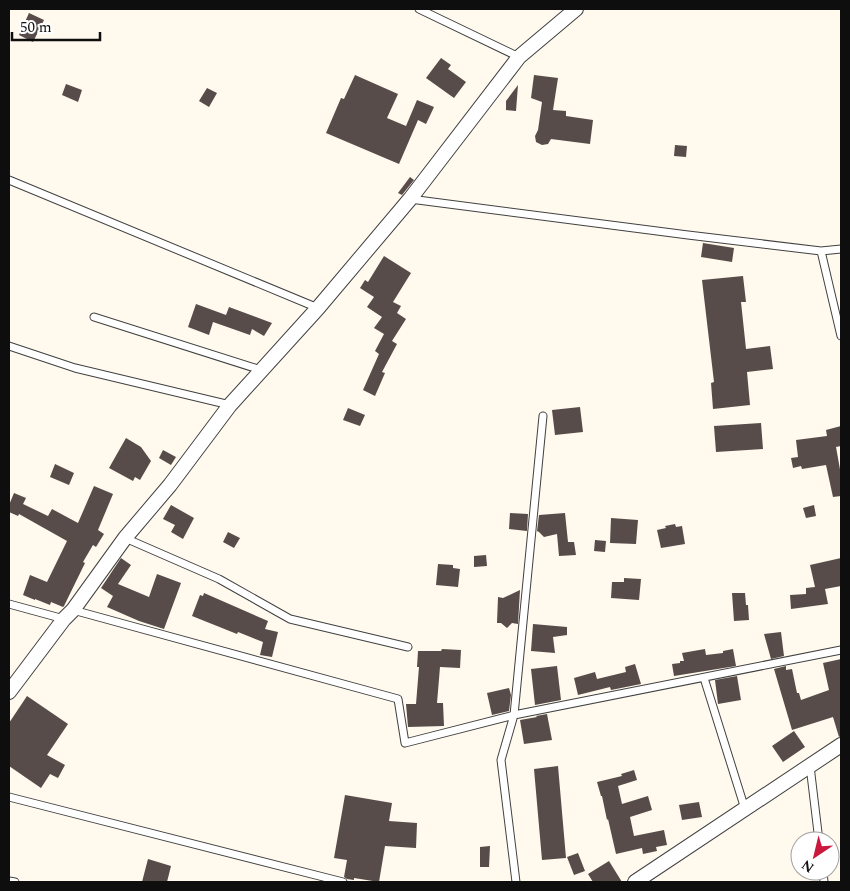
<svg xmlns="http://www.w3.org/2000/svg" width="850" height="891" font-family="Spectral,serif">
  <rect width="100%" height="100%" fill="#fff9ee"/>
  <path fill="#574c49" d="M29,13L44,20L33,42L19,35Z
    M441,58L451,65L448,69L466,82L454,98L426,78Z
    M355,75L398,94L387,118L406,126L417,100L434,107L426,124L418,120L399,164L326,133L341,98L344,99Z
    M534,75L558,78L553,110L566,111V116L593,120L590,144L551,139L548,144L542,145L536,142L535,136L538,130L542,102L531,98Z
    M66,84L82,90L78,102L62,95Z
    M518,85L516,111L506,110V101Z
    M207,88L217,93L209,107L199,101Z
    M675,145L687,146L686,157L674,156Z
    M410,177L414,180L402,195L398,193Z
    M703,243L734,248L732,262L701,257Z
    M384,256L411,273L393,302L401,306L397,313L406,319L392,341L397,344L382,372L385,373L375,396L363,390L379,354L375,351L384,334L374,328L382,317L367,307L374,297L360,288L365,280L368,282Z
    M743,276L746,302H741L746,349L770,346L773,369L747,372L750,405L713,409L711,383L714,382L702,280Z
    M196,304L226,315L229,307L272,323L264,336L252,329L250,335L213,322L209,335L188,327Z
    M580,407L583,432L555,435L552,410Z
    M348,408L365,415L360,426L343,420Z
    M761,423L763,449L716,452L714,426Z
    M841,426V446L836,447L841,475V496L833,497L826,465L802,469L801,466L793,468L791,458L798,457L796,440L827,436L826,430Z
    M126,438L141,447L151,461L140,480L135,477L133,481L109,468Z
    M163,450L176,457L171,465L159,458Z
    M55,464L74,473L69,485L50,477Z
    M94,486L113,494L98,530L104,534L96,547L93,545L83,562L85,563L64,606L63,607L51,602L50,605L35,599V600L23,595L30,575L47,582L67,541L19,514L18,516L9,512V505L14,493L26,498L23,504L48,516L52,509L78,523Z
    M171,505L194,518L183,539L171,532L175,525L163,519Z
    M814,505L816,516L806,518L803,508Z
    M510,513L528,514L527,531L509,529Z
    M565,513L568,542H574L576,555L559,556L557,534L544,537L539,532L537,531L539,515Z
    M611,518L638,520L636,544L610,543Z
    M675,524L676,527L682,526L685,544L661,548L657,530L666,528L665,526Z
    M228,532L240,538L234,548L223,542Z
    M595,540L606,541L605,552L594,551Z
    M486,555L487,566L474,567V556Z
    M121,558L131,565L118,584L149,597L157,574L181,583L164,629L139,621L107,607L113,596L101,588Z
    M841,558V586L825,589L828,604L791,609L790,595L806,594V588L815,587L810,565Z
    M438,564L453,565V568L460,569L458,587L436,585Z
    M624,578L641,579L639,600L611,598L612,582H624Z
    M520,590L518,624L512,623L507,628L501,623H497L498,597L503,598Z
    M204,593L268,621L265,629L278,632L272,657L260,655L263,642L238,632L237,634L192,616L200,595L203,596Z
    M732,593H745L746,605H748L749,620L734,621Z
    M533,624L567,627V635L553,637L555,653L531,651Z
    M781,632L784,656L771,659L764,634Z
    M442,649L461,650L460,668L440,667L437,703H443L444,726L408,727L406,704H416L419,667H417L418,651H441Z
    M705,649L706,655L723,653V651L733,649L736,666L674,676L672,664L680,663V661H684L682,653Z
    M841,659V736L839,737L833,717L792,730L774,669L786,666V670L792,669L797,693H799L801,700L829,690L823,663Z
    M635,664L641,684L611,690L610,687L578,695L574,678L595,672L597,679L626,672L625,667Z
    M557,666L561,700L535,705L531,669Z
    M737,676L741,700L718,704L715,680Z
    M509,688L511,695L509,711L492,715L487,693Z
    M27,696L68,724L47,755L65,765L58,778L50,774L41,788L9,766V723Z
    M547,714L552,740L524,744L520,720L537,717L536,716Z
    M794,731L805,747L783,762L772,746Z
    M558,766L566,858L542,860L534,769Z
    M634,770L637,780L618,786L622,804L648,796L652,810L630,817L634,836L664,830L667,845L656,847L657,851L643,854L642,848L616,854L608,819L607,820L602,796H601L597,782L622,776L621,774Z
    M345,795L392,803L389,821L417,823L416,848L385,846L379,882L354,878V880L347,879L344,877L347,860L334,858Z
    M699,802L702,817L682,820L679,805Z
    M490,846L489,867H480V847Z
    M578,853L585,871L574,875L567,857Z
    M148,859L171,866L167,882H142Z
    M609,861L622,882H593L588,874Z"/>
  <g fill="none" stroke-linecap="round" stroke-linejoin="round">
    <g stroke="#414141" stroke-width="9">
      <path id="lane" d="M419,9L519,57
        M9,180L318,308
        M410,199L688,235L821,251L841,249
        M821,251L841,336
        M94,317L261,370
        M9,346L75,368L230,405
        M125,538L219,579L290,619L408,647
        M9,604L64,619
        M73,610L398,699L405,743L514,715L841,650
        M704,678L745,809
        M810,766L819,841
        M9,797L343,882
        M823,871L824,882
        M9,881L15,882
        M516,882L501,760L514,715L543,416"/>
    </g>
    <g stroke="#414141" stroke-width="16">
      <path id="street" d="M9,692L64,619L73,610L125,538L170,485L230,405L318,308L410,199L519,57L576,9
        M635,882L841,745"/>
    </g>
    <use href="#lane" stroke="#fff" stroke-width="7"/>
    <use href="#street" stroke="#fff" stroke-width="14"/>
  </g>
  <rect width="850" height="891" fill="none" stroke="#0e0e0e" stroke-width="20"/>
  <g transform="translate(815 856) rotate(215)"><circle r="24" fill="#ffffff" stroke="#9f9f9f"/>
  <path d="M0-4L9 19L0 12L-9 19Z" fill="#cb193d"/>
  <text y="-8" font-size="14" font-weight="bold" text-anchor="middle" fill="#0e0e0e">N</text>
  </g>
  <path d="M12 32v8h88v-8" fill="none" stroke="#0e0e0e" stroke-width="2.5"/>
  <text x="20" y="32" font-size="15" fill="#0e0e0e" stroke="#ffffff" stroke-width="4" paint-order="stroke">50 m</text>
</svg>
